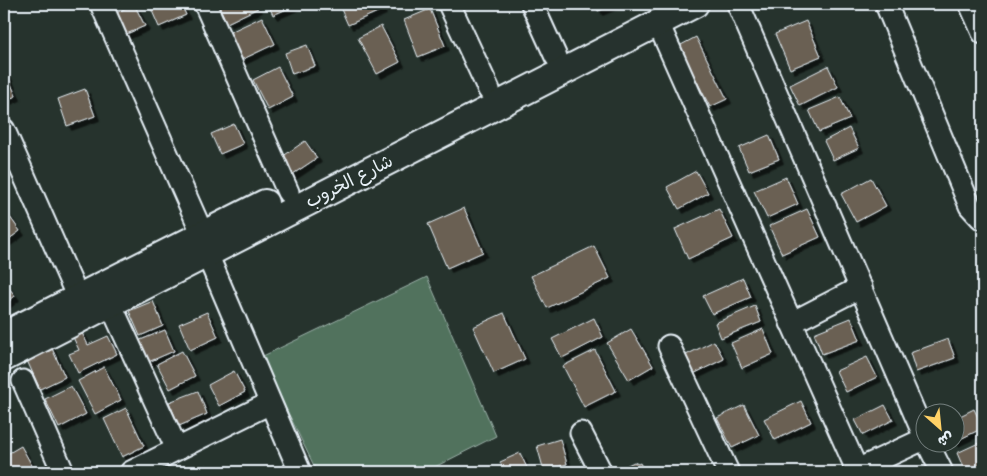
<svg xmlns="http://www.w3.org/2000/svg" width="987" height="476" font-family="'Indie Flower','Playpen Sans Arabic',sans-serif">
  <defs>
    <filter id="shadow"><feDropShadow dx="4.5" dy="4.5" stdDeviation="0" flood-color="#0009"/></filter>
  </defs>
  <rect width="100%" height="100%" fill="#26332d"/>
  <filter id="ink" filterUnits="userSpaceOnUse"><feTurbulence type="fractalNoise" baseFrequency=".02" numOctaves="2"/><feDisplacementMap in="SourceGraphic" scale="10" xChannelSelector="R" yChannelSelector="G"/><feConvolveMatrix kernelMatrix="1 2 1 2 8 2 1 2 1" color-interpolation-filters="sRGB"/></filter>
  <g filter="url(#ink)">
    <path fill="#51725d" stroke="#9cb2aa" d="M427,277L496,436L425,472H317L261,357Z"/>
    <path fill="#6a6153" stroke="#e8f1f8" filter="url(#shadow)" d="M134,4L145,26L124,35L114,14Z
      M149,4H181L186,15L159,27Z
      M218,4H256L258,8L227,23Z
      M268,4H298L273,15Z
      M347,4H379L382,10L348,25L340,7Z
      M595,4H615L598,11Z
      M430,9L445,46L418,57L404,20Z
      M262,17L275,44L241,60L228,33Z
      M806,21L821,56L790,69L775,34Z
      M381,26L400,62L377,74L358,38Z
      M696,37L727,99L710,107L679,46Z
      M307,45L315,66L292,74L285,53Z
      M828,66L838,87L800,106L790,85Z
      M4,67L16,96L4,101Z
      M278,67L293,97L268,110L253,80Z
      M85,89L95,116L67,126L58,99Z
      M840,97L850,119L819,132L809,110Z
      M234,124L243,144L220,154L211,134Z
      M849,128L859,148L833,160L824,141Z
      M769,135L779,159L749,171L739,148Z
      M305,141L317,158L290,176L279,159Z
      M696,171L708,193L679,209L667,187Z
      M786,177L798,204L767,218L754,191Z
      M871,178L886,206L856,222L841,194Z
      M464,208L483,252L447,268L428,224Z
      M719,209L733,238L688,259L675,229Z
      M807,209L820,237L782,254L769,226Z
      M7,213L20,231L5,242L4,215Z
      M594,246L610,278L547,308L531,276Z
      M743,278L751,297L712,314L703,296Z
      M7,285L15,296L4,305V288Z
      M153,301L163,326L140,336L129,311Z
      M755,306L761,322L721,338L715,323Z
      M207,312L218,337L190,350L179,324Z
      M504,313L525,359L494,373L473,327Z
      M594,318L603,337L562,358L552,339Z
      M851,318L860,340L822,354L814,333Z
      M631,329L653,366L629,380L607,343Z
      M763,329L773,354L742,368L731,343Z
      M165,330L174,351L146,363L138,341Z
      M81,331L88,345L108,336L117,354L78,373L69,354L79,350L72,335Z
      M948,339L955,358L916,372L910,353Z
      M714,341L724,359L689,376L680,358Z
      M49,342L65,377L40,389L24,354Z
      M595,350L616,391L584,407L563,366Z
      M182,351L195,376L170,389L157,364Z
      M867,357L877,377L846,392L836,371Z
      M104,367L121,400L95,414L78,381Z
      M234,371L245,392L219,406L208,385Z
      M71,386L86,414L59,428L45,399Z
      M198,391L207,414L179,426L169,402Z
      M801,401L811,422L775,440L764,419Z
      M744,405L759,435L732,448L717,418Z
      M885,405L893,420L863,435L855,420Z
      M126,408L144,446L122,457L104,419Z
      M974,409L983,428L954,442V419Z
      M560,439L567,464L544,471L537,446Z
      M983,441V470L979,472H965L957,453Z
      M21,446L34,469L28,472H4V456Z
      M520,453L529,472H505L500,462Z
      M634,462L638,464L640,463L645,472H618L617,470Z
      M206,465L208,470L211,468L213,472H186L197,467L198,470Z"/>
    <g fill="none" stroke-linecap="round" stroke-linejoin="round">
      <g stroke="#e8f1f8" stroke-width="25">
        <path id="minor" d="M101,4L203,235
          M205,4L288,192
          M449,4L489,90
          M532,4L556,57
          M738,4L924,435
          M886,4L970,206L981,218L983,217
          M970,4L983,33
          M658,23L858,472
          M4,130L78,298
          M207,254L300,472
          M110,303L177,449
          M791,323L861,287
          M669,346L728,472
          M23,381L63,472
          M581,433L601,472
          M928,444L942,472
          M857,470L924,439
          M131,472L270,403"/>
      </g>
      <g stroke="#e8f1f8" stroke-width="30">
        <path id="major" d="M4,335L265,203
          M4,358L695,4"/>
      </g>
      <use href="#minor" stroke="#26332d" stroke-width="21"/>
      <use href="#major" stroke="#26332d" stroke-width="26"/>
    </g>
  </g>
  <g text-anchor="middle" stroke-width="4" stroke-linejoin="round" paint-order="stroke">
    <g font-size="18" fill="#e8f1f8" stroke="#26332d">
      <text transform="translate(349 181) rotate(-27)" y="6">شارع الخروب</text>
    </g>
  </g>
  <rect width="987" height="476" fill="none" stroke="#26332d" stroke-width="20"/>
  <rect x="10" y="10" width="967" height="456" fill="none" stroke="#e8f1f8" stroke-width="2" filter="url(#ink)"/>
  <g transform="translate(940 428) rotate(153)"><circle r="24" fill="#26332d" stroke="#747f7e"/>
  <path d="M0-4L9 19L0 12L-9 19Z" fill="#ffd166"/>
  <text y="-8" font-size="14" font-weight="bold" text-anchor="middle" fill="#e8f1f8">ش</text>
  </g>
</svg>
